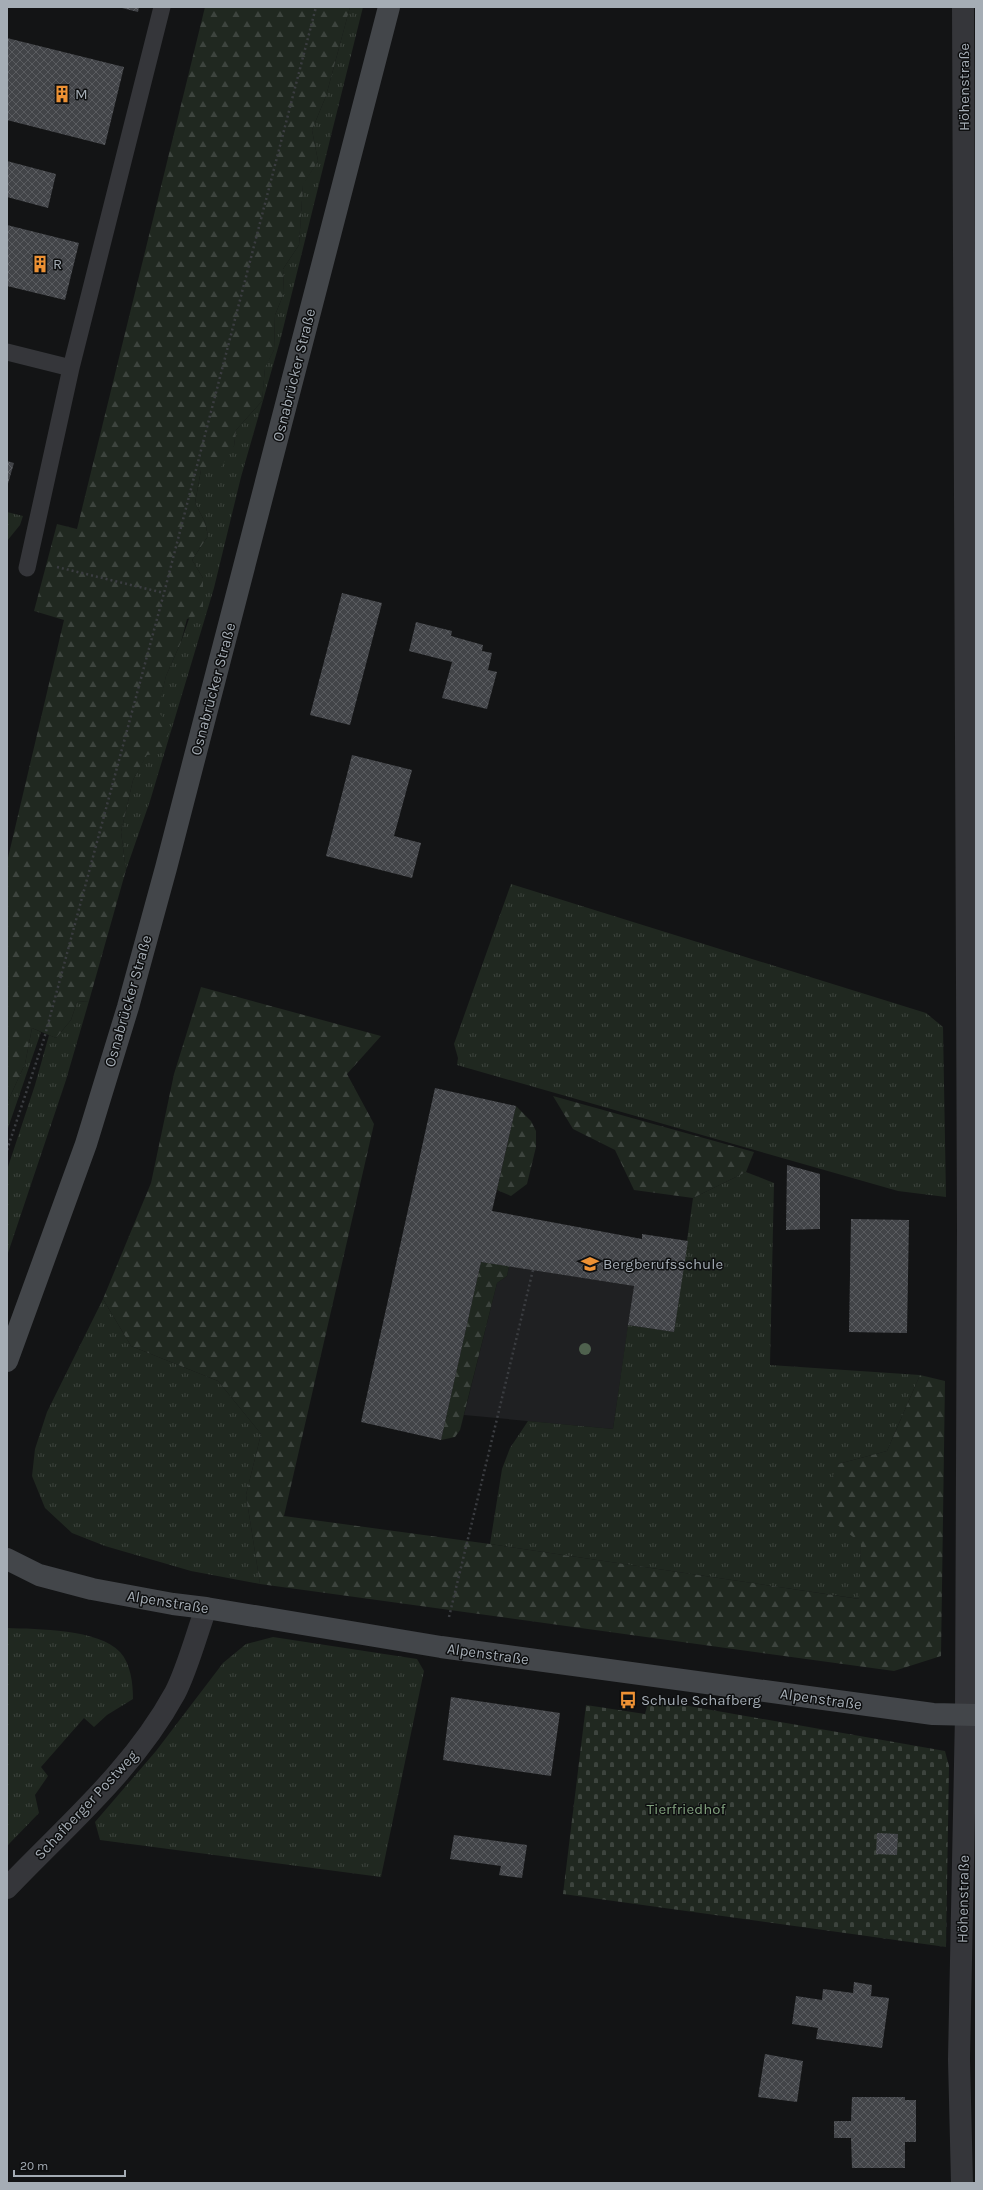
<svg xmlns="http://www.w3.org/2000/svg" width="983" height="2190" font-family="Karla,sans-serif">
  <defs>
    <pattern id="grass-tufts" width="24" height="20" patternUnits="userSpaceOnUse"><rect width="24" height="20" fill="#202820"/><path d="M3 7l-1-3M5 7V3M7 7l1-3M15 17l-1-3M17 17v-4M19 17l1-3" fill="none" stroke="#3d443e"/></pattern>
    <pattern id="forest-firs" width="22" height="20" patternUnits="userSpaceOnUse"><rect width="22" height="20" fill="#202820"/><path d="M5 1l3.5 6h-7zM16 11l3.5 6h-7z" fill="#3d443e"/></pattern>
    <pattern id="cemetery-stones" width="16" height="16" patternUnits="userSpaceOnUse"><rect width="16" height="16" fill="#202820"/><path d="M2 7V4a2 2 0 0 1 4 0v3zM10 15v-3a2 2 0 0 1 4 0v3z" fill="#3d443e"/></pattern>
    <pattern id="building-cross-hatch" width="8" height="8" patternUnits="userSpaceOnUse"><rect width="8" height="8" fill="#424448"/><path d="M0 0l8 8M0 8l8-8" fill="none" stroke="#5a5c60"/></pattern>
  </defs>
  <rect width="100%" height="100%" fill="#131415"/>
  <path fill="#1f2022" d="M509,1266L634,1286L613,1429L464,1415L497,1283L507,1276Z"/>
  <path fill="url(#grass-tufts)" d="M350,7H363L280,341L241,477L214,588L150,801L126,870L121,832L133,780L147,754L166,676L181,642L203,578L192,560L208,536L205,522L195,503L201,470L234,446L236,430L262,401L265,367L274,350L275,315L284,293L283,269L299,245L303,184L318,161L312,130L326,96Z
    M7,512L23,516L20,525L7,541Z
    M511,884L926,1013L943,1027L946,1197L898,1191L457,1065L458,1058L454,1044Z
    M89,1001L66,1080L7,1256V1170L35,1085L49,1035L56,1038L71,1020L77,1002Z
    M32,1028L41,1032L7,1131V1103L25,1064Z
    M746,1172L774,1183L770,1365L920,1375L887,1451L838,1464L861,1543L860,1599L490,1544L502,1469L510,1448L528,1421L613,1429L628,1325L674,1332L693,1198Z
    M103,1299L131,1346L218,1381L261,1434L246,1495L260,1584L191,1571L105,1546L72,1533L45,1508L32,1476L35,1449L47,1412Z
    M7,1628C37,1629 99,1629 120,1652C131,1664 133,1684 133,1699L107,1715L94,1727L84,1718L41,1767L48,1776L35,1795L39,1813L7,1846Z
    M273,1637L417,1659L424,1671L381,1877L100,1840L95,1822L156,1751L223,1663L246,1644Z"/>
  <path fill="url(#forest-firs)" d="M205,7H350L326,96L312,130L318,161L303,185L299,245L283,269L284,293L275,315L274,350L265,368L262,401L236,430L234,446L220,469L201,470L195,503L205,522L208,536L192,560L203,578V614L187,619L181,642L166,676L158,712L171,727L162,753L147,755L133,780L121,832L126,870L89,1001L77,1002L71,1020L56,1038L32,1028L25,1064L7,1103V862L64,620L34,611L57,524L77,529Z
    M201,987L381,1036L347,1074L374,1124L284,1516L490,1544L859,1599L861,1543L818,1510L838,1464L887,1451L920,1375L945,1381L941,1656L894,1671L260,1584L246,1495L261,1434L218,1381L131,1346L103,1299L151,1183L174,1074Z
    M553,1096L754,1152L746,1172L693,1198L634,1190L615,1150L573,1129Z
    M516,1106L531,1121L536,1131V1147L527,1184L511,1196L497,1190Z
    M481,1262L509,1266L507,1276L497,1283L460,1430L455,1437L441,1440Z"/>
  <path fill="url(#cemetery-stones)" d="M649,1699L945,1751L949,1766L946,1947L563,1894L586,1705L645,1714Z"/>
  <path fill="url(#building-cross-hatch)" d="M118,7H139L138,12Z
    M7,38L124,67L105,145L7,120Z
    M7,161L56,174L48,208L7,197Z
    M7,225L79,243L65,300L7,286Z
    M7,461L14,463L7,487Z
    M342,593L382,603L350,725L310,715Z
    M416,622L452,631L451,636L483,645L482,651L492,653L488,670L497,672L487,709L442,698L452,662L409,651Z
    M352,755L412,770L394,836L421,843L412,878L326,856Z
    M435,1088L516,1106L492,1211L642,1239V1234L688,1241L674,1332L628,1325L634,1286L481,1262L441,1440L361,1422Z
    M787,1165L820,1174V1229L786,1230Z
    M851,1219L909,1220L907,1333L849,1332Z
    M451,1697L560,1713L551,1776L443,1760Z
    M877,1833L898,1834L897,1855L876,1854Z
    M454,1835L527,1845L522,1878L499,1875L501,1866L450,1859Z
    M854,1982L872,1985L871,1996L889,1998L882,2048L816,2039L818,2028L792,2024L796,1996L822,2000L823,1989L853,1993Z
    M765,2054L803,2061L797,2102L758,2097Z
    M852,2097H905V2100H916V2142H905V2168H852L851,2138H834V2121H851Z"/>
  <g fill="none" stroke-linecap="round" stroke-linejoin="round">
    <path stroke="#3b3d41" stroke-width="2.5" stroke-dasharray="2 3" stroke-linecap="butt" d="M57,567L164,593
      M7,1150L44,1039L164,593L316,7
      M449,1617L533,1270"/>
    <path stroke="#35363a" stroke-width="17" d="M7,352L71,368L162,7
      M27,568L71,368"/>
    <path stroke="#35363a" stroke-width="22" d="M7,1888C66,1826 133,1770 175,1693C187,1670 197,1633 206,1608
      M962,2183L959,2059L966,1715L968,1228L963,7"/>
    <path stroke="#43464a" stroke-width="22" d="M7,1361L86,1144L128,1007L166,868L389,7
      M7,1559L39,1575L92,1589L173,1604L206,1608L441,1647L933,1714L976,1715"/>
  </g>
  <circle fill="#4f614e" cx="585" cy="1349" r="6"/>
  <defs>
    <g id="building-bare" transform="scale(1.38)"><path d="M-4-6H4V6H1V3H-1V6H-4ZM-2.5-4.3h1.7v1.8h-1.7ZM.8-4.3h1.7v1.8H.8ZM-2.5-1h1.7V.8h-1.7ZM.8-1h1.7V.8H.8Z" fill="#ed9134" stroke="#0e0f10" stroke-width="2.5" paint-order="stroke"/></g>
    <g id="school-bare" transform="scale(1.38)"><path d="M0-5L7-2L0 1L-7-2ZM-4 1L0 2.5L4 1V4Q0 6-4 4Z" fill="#ed9134" stroke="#0e0f10" stroke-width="2.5" paint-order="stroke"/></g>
    <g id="bus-bare" transform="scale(1.38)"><path d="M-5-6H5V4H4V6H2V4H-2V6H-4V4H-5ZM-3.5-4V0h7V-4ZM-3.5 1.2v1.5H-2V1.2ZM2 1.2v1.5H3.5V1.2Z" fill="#ed9134" stroke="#0e0f10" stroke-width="2.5" paint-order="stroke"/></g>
  </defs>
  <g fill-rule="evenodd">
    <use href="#building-bare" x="62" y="94"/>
    <use href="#building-bare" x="40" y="264"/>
    <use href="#school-bare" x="590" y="1264"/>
    <use href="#bus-bare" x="628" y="1700"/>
  </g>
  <g text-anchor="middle" stroke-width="3" stroke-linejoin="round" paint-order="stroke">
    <g font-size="15" fill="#a5adb5" stroke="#0e0f10">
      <text transform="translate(964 87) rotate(-90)" y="5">Höhenstraße</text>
      <text transform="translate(294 375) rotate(-76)" y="5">Osnabrücker Straße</text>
      <text transform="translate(213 689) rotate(-75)" y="5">Osnabrücker Straße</text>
      <text transform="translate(128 1001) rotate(-74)" y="5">Osnabrücker Straße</text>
      <text transform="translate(168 1602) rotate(9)" y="5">Alpenstraße</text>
      <text transform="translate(488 1654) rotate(8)" y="5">Alpenstraße</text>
      <text transform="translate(821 1699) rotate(8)" y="5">Alpenstraße</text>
      <text transform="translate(86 1805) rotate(-47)" y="5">Schafberger Postweg</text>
      <text transform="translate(963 1899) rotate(-89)" y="5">Höhenstraße</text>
    </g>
    <g font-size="15" fill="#a5adb5" stroke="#0e0f10" text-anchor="start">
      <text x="75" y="99">M</text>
      <text x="53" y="269">R</text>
      <text x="603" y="1269">Bergberufsschule</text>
      <text x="641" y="1705">Schule Schafberg</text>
    </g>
    <g font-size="15" fill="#80a07d" stroke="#0e0f10">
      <text x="686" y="1814">Tierfriedhof</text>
    </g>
  </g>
  <rect width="983" height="2190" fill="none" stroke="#a5adb5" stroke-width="16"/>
  <path d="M14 2170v6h111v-6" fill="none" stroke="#a5adb5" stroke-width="2"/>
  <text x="20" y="2170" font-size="12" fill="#a5adb5" stroke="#0e0f10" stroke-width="3" paint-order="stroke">20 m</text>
</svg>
